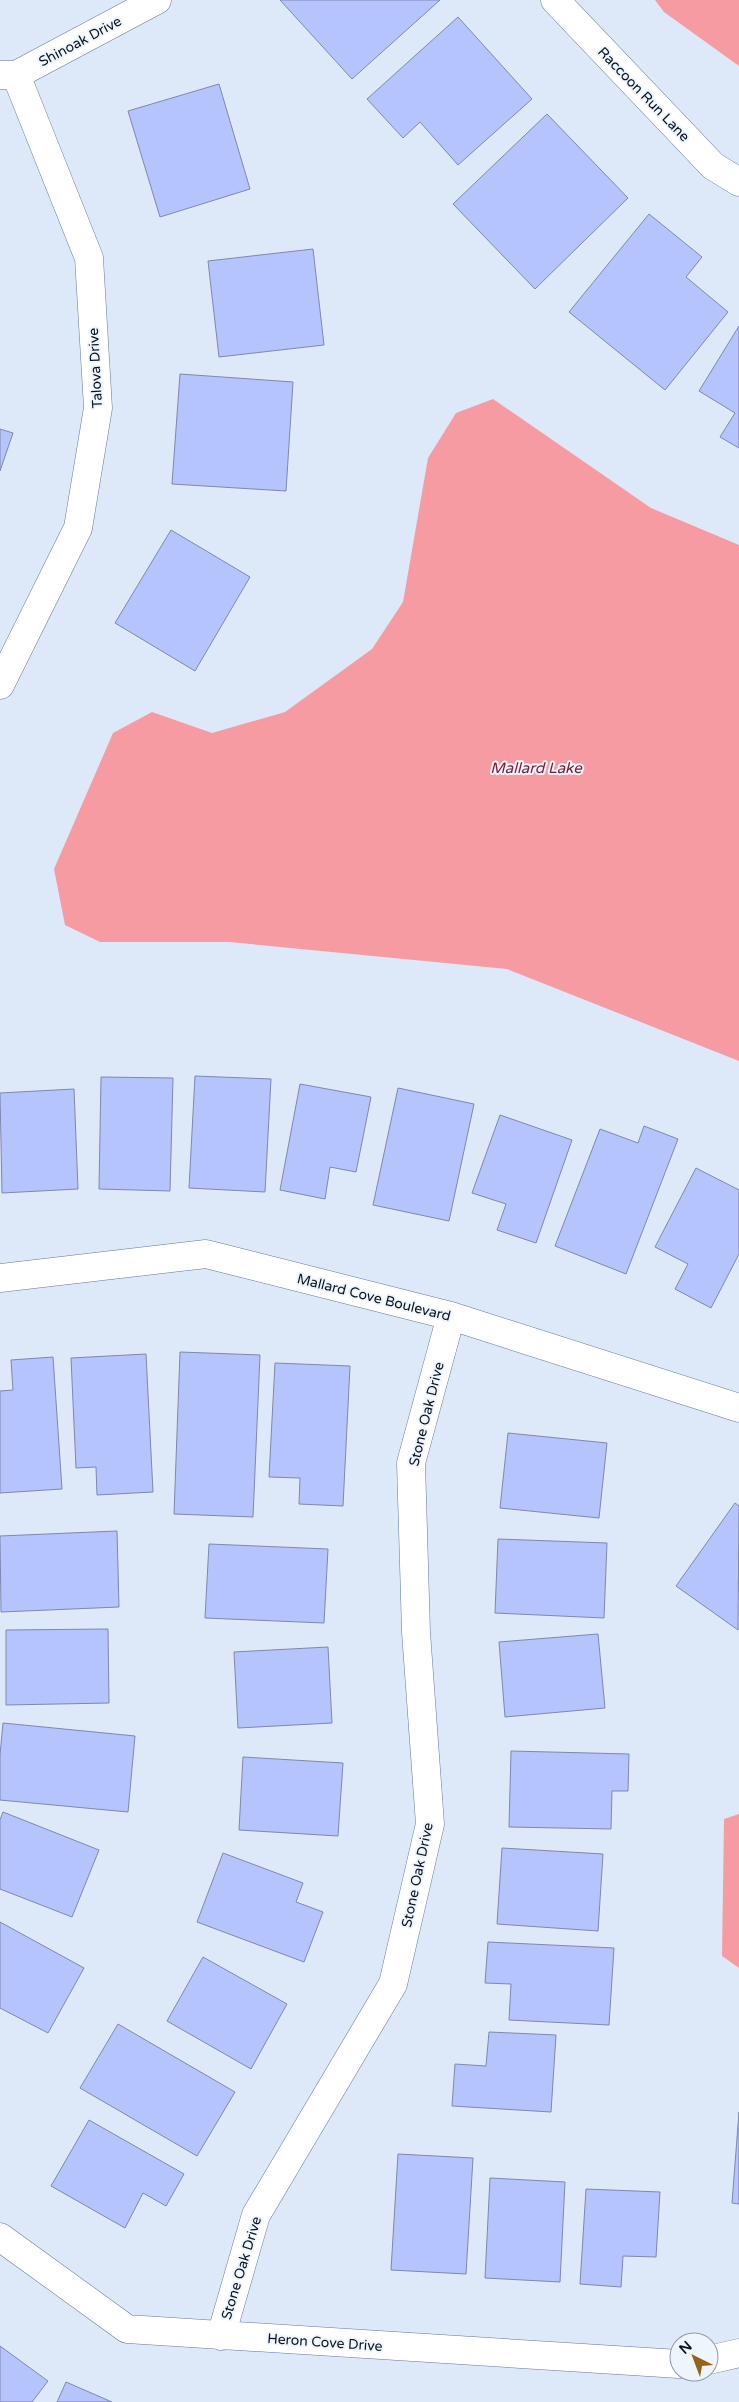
<svg xmlns="http://www.w3.org/2000/svg" width="739" height="2402" font-family="'Varela Round',sans-serif">
  <rect width="100%" height="100%" fill="#dde9f8"/>
  <path fill="#f79ba3" d="M655,0H739V66L664,12Z
    M493,399L651,508L739,545V1061L507,969L229,942H100L65,925L54,869L113,733L152,712L212,733L285,712L372,649L403,602L428,458L456,413Z
    M739,1814V1968L722,1956L724,1819Z"/>
  <path fill="#b6c4fe" stroke="#7e87af" d="M280,0H440L352,79Z
    M458,17L532,99L458,165L420,122L403,138L367,99Z
    M219,84L250,189L160,217L128,111Z
    M547,114L628,198L535,289L453,204Z
    M649,214L702,257L686,277L728,312L665,390L569,312Z
    M313,249L324,345L219,357L208,261Z
    M739,326V448L720,437L735,413L699,391Z
    M180,374L293,382L286,491L172,484Z
    M0,429L13,433L0,471Z
    M171,530L250,577L195,671L115,623Z
    M195,1076L271,1079L265,1192L189,1188Z
    M101,1077L173,1078L170,1191L99,1189Z
    M300,1084L371,1097L356,1172L330,1167L325,1199L280,1190Z
    M398,1088L474,1104L449,1221L373,1205Z
    M74,1089L78,1189L2,1193L0,1093Z
    M500,1115L572,1140L536,1243L497,1230L506,1204L472,1193Z
    M644,1126L678,1139L626,1274L555,1246L600,1129L638,1143Z
    M696,1168L739,1190V1254L711,1308L675,1289L688,1264L655,1247Z
    M180,1352L260,1355L253,1517L174,1514Z
    M146,1354L153,1492L97,1495L96,1467L76,1468L71,1358Z
    M53,1357L62,1489L0,1493V1391L13,1390L11,1360Z
    M275,1363L350,1366L343,1506L299,1504L300,1478L269,1477Z
    M508,1433L607,1443L599,1518L500,1508Z
    M735,1503L739,1506L738,1630L676,1586Z
    M117,1531L119,1607L1,1612L0,1536Z
    M498,1539L607,1543L604,1618L495,1613Z
    M209,1544L328,1549L324,1623L205,1618Z
    M108,1629L109,1703L6,1705V1630Z
    M598,1634L605,1708L505,1717L499,1642Z
    M328,1647L332,1723L238,1728L234,1652Z
    M3,1723L135,1736L128,1812L0,1800V1755Z
    M511,1751L629,1754L628,1791H612L611,1829L509,1827Z
    M243,1757L343,1763L338,1836L239,1830Z
    M3,1812L99,1850L72,1917L0,1889V1820Z
    M502,1848L603,1854L598,1931L497,1924Z
    M223,1853L303,1883L296,1902L323,1912L304,1962L197,1922Z
    M0,1922L84,1968L48,2033L0,2008Z
    M488,1942L614,1948L609,2025L509,2020L511,1984L485,1983Z
    M203,1957L287,2004L251,2069L167,2021Z
    M118,2024L235,2092L197,2156L80,2088Z
    M489,2032L556,2035L551,2112L452,2106L455,2064L486,2066Z
    M739,2112V2204L732,2203Z
    M89,2120L184,2174L166,2206L143,2193L125,2228L51,2186Z
    M398,2154L473,2158L466,2274L391,2270Z
    M490,2178L565,2182L560,2282L485,2278Z
    M586,2189L660,2192L656,2257L623,2256L621,2287L580,2284Z
    M0,2346L48,2381L32,2402H0Z
    M66,2382L112,2402H57Z"/>
  <g fill="none" stroke-linecap="round" stroke-linejoin="round">
    <g stroke="#607b9c" stroke-width="29">
      <path id="street" d="M555,0L713,166L739,182
        M0,75H16L157,0
        M0,685L78,528L98,408L89,258L16,75
        M0,1278L206,1254L451,1316L739,1408
        M0,2237L127,2329L679,2364
        M221,2336L256,2215L393,1984L430,1824L416,1632L411,1463L451,1316
        M709,2360L739,2353"/>
    </g>
    <use href="#street" stroke="#fff" stroke-width="28"/>
  </g>
  <g text-anchor="middle" stroke-width="4" stroke-linejoin="round" paint-order="stroke">
    <g font-size="14" fill="#08121e" stroke="#eff5fd">
      <text transform="translate(80 41) rotate(-28)" y="5">Shinoak Drive</text>
      <text transform="translate(644 94) rotate(46)" y="5">Raccoon Run Lane</text>
      <text transform="translate(95 368) rotate(-93)" y="5">Talova Drive</text>
      <text transform="translate(374 1297) rotate(14)" y="5">Mallard Cove Boulevard</text>
      <text transform="translate(426 1414) rotate(-76)" y="5">Stone Oak Drive</text>
      <text transform="translate(417 1875) rotate(-78)" y="5">Stone Oak Drive</text>
      <text transform="translate(241 2268) rotate(-73)" y="5">Stone Oak Drive</text>
      <text transform="translate(325 2342) rotate(4)" y="5">Heron Cove Drive</text>
    </g>
    <g font-size="15" font-style="italic" fill="#801b30" stroke="#eff5fd">
      <text x="536" y="773">Mallard Lake</text>
    </g>
  </g>
  <g transform="translate(694 2357) rotate(318)"><circle r="24" fill="#eff5fd" stroke="#939aa4"/>
  <path d="M0-4L9 19L0 12L-9 19Z" fill="#956515"/>
  <text y="-8" font-size="14" font-weight="bold" text-anchor="middle" fill="#08121e">N</text>
  </g>
</svg>
